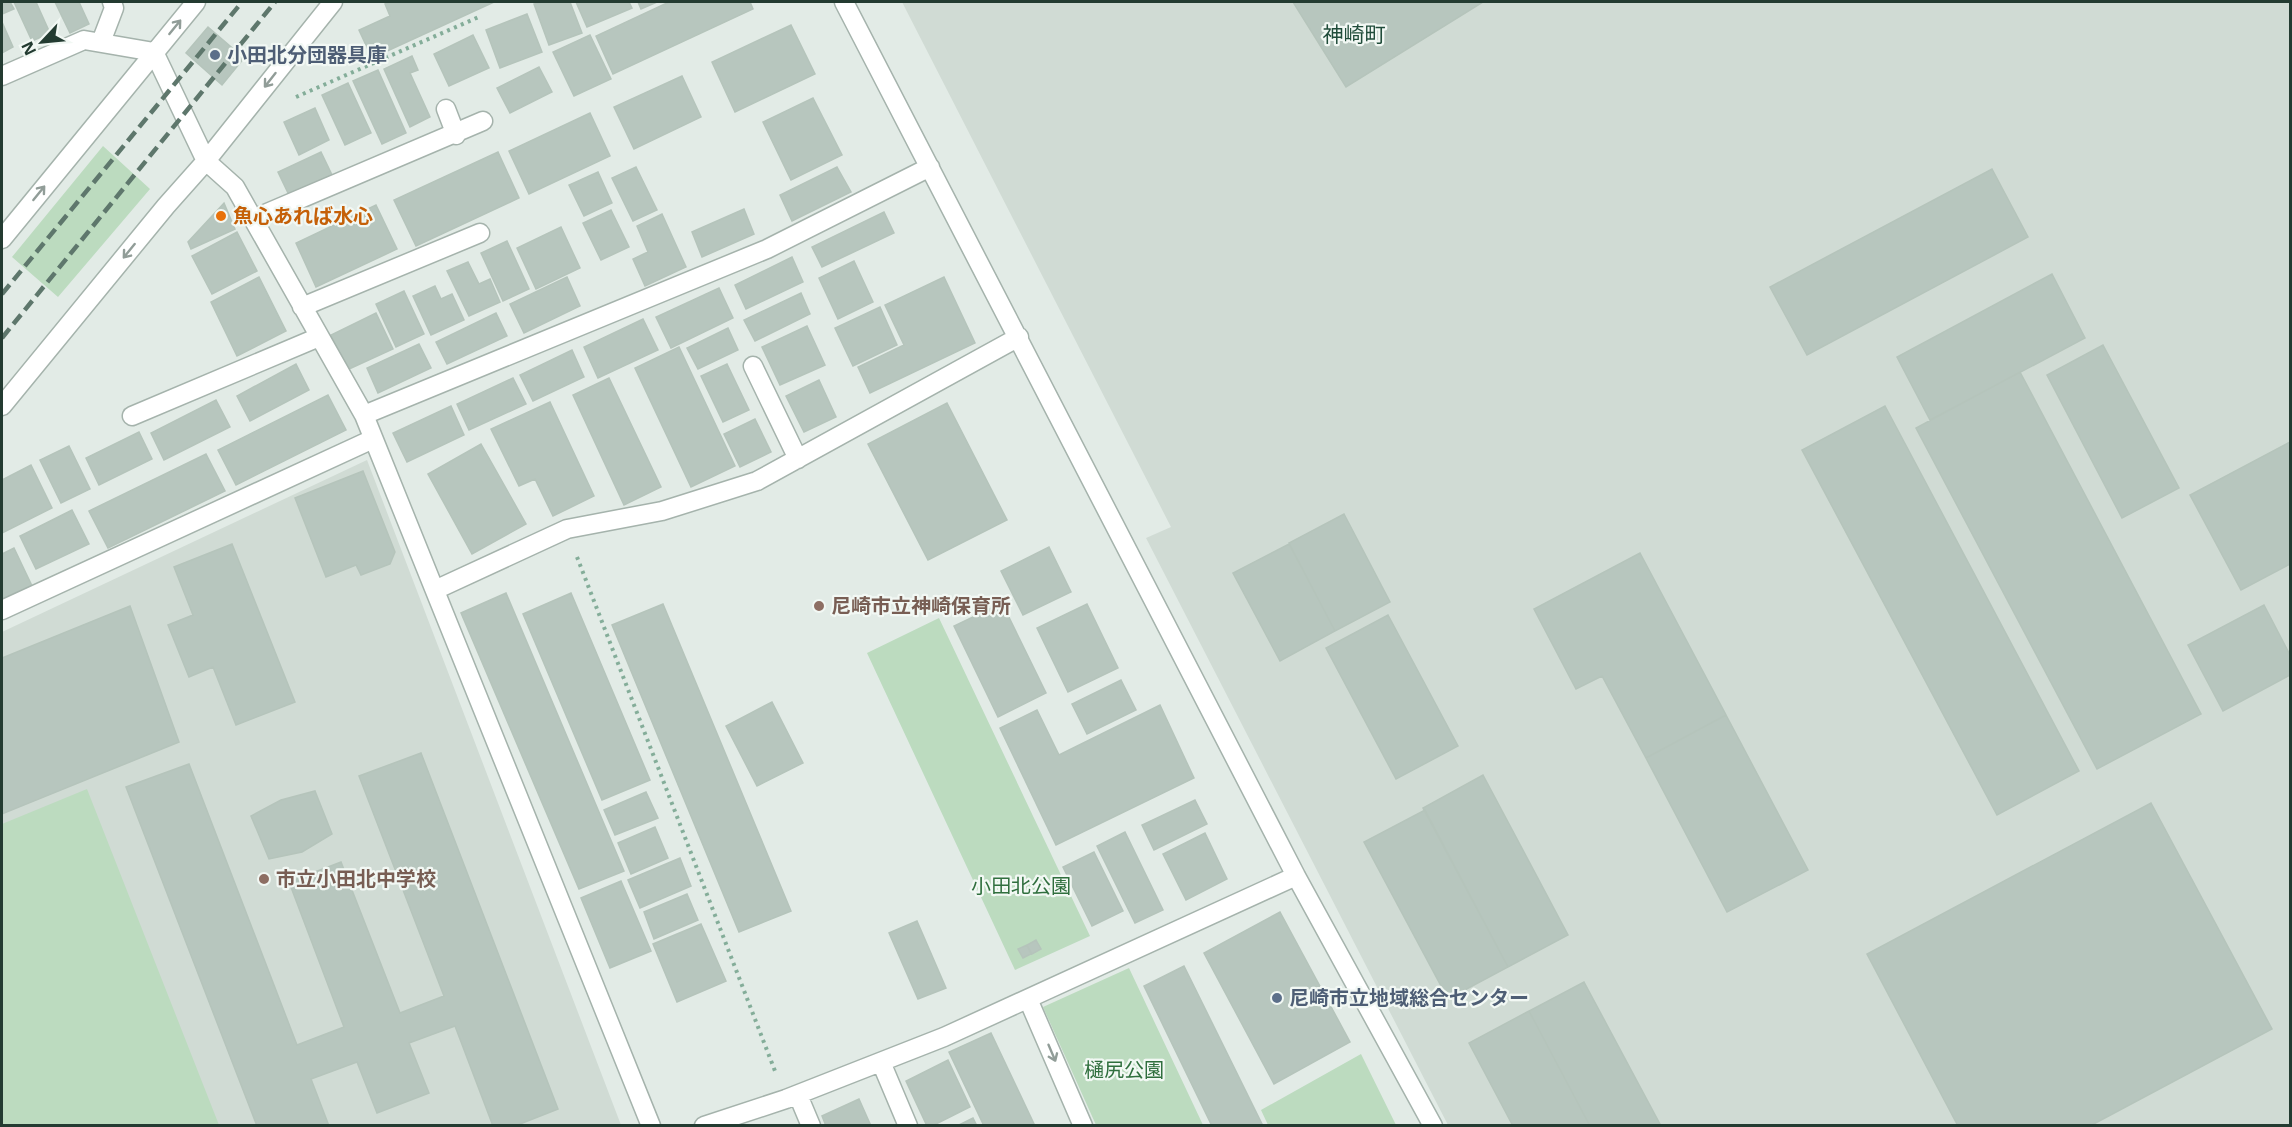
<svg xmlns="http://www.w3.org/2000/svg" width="2292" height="1127" font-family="'Open Sans','Noto Sans JP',sans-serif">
  <rect width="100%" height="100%" fill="#e2ebe6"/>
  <path fill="#d0dbd4" d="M902,2H2290V1125H1448L1146,538L1171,527Z
    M367,460L621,1125H2V632Z"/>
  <path fill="#bcdbbf" d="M103,146L150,189L58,297L12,257Z
    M939,618L1090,936L1015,970L867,653Z
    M87,789L219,1125H2V824Z
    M1129,968L1203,1125H1096L1043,1007Z
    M1361,1054L1396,1125H1268L1261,1110Z"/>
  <path fill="#b7c6be" stroke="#b5c4bb" stroke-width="1.5" d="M2,2H10L14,9L2,14Z
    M14,2H36L50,33L32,41Z
    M55,2H79L89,24L70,33Z
    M390,2H494L372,58L359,30L390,16L385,4Z
    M542,2H570L582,33L549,45L534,4Z
    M576,2H629L632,8L587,27Z
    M638,2H657L641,9Z
    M669,2H750L753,9L613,74L596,36Z
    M1293,2H1483L1346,87Z
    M527,14L542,52L500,68L486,30Z
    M2,22L13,47L2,53Z
    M791,25L815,74L735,112L712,62Z
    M208,27L244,58L222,85L186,53Z
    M473,35L489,68L449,86L434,54Z
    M590,35L611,79L574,96L553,52Z
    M412,56L418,70L410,73L430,117L410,127L384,69Z
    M539,67L552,92L510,113L497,88Z
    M378,70L406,133L382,144L353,81Z
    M682,76L701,117L634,149L614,107Z
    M348,83L371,133L345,145L322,95Z
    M813,98L842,155L791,180L763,122Z
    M315,108L329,140L299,155L284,122Z
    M590,113L610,156L529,194L509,151Z
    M321,152L332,175L289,195L278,172Z
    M498,152L519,198L416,246L394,200Z
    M636,167L657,210L633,221L612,178Z
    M837,167L851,192L792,221L780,195Z
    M1992,169L2028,237L1807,355L1770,287Z
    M598,172L612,203L584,216L569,185Z
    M224,203L235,229L191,249L188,242Z
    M376,205L397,249L316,287L296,243Z
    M744,209L754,234L702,257L692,232Z
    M611,210L629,247L601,260L583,223Z
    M884,212L894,233L822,267L812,247Z
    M662,214L686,267L645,286L633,259L648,252L637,226Z
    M561,227L580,268L536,289L517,248Z
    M237,232L257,271L212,294L192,256Z
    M507,241L529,289L503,301L481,253Z
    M792,257L803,282L746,309L735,285Z
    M854,261L873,302L838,319L819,278Z
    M468,262L479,284L490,279L500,302L469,316L447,271Z
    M2052,274L2085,338L1930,420L1897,357Z
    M259,277L286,331L237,356L211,302Z
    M567,277L580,306L524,333L510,304Z
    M944,277L975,343L870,393L858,367L904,345L885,305Z
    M435,286L441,299L452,294L464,320L431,335L413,296Z
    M719,288L733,318L671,348L656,317Z
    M404,291L424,334L396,347L376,304Z
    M801,293L810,314L755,341L744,320Z
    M880,307L897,345L853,366L835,328Z
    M376,313L393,349L347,370L331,335Z
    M496,313L507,336L447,364L436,342Z
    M643,319L658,350L598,378L584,347Z
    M807,326L825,365L780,385L762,347Z
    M728,328L738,350L698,369L687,348Z
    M419,344L431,368L378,393L367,368Z
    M2103,345L2179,488L2122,518L2047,375Z
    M679,347L735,466L691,487L635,368Z
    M572,350L584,377L533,401L520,375Z
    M296,364L309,390L250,421L237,396Z
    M727,364L749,410L723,422L701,376Z
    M2020,372L2201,714L2097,769L1916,428Z
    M513,378L526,404L469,430L457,404Z
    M609,378L661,487L624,505L573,395Z
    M819,380L836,417L804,432L786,396Z
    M328,395L346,430L236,485L218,450Z
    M216,400L230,427L164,460L151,433Z
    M550,402L594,496L553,516L535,479L519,486L491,429Z
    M947,403L1007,520L928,560L868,444Z
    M451,406L464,435L407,462L393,433Z
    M1885,406L2079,771L1997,815L1802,450Z
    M755,419L771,452L740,467L724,434Z
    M139,432L152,459L99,485L86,458Z
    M2290,442V564L2241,590L2190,495Z
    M481,444L526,524L472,554L428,474Z
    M69,446L90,489L61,503L40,460Z
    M206,454L225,491L108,548L89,511Z
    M31,465L52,508L2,533V480Z
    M363,471L395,552L390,564L361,575L356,565L326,577L295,498Z
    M72,510L89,544L36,569L20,536Z
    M1344,514L1390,602L1335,631L1289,543Z
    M232,544L295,702L236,725L213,667L189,677L168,625L193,615L174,567Z
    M1289,544L1335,631L1280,661L1233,573Z
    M1049,547L1071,592L1023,615L1001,571Z
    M14,548L32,586L2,601V554Z
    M1640,553L1726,715L1646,758L1602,676L1576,689L1534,609Z
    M506,593L624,871L579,889L461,613Z
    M571,593L650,780L602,800L523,614Z
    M1002,603L1046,693L998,717L954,626Z
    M663,604L791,911L739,932L612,625Z
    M1087,604L1118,668L1068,692L1037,628Z
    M2264,605L2290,655V675L2223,711L2188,645Z
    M130,606L179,742L2,814V658Z
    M1388,615L1458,746L1396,779L1326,648Z
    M1121,680L1136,710L1087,734L1072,704Z
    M772,702L803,763L757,786L726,726Z
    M1160,705L1194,778L1056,845L1000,728L1037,710L1059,755Z
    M1726,715L1808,870L1727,912L1646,758Z
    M421,753L558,1109L515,1126H493L455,1026L409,1043L429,1093L377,1113L357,1062L311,1079L329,1126H257L126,787L189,764L297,1045L344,1027L289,882L341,862L400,1013L444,996L359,776Z
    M1483,775L1568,935L1508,967L1423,808Z
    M315,791L332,834L302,852L269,859L251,816L281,800Z
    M646,792L658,818L615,835L604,810Z
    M1195,800L1207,824L1154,850L1142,825Z
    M2151,803L2272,1029L2090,1126H1958L1867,954Z
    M1425,810L1508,967L1448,999L1364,842Z
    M655,827L668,858L631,874L618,843Z
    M1125,832L1163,910L1135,923L1097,846Z
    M1205,833L1227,879L1186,900L1163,854Z
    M1094,852L1123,911L1092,926L1063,867Z
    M680,858L691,886L640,908L628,880Z
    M621,881L651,951L610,968L581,898Z
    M687,894L698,920L654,939L644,912Z
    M1280,912L1350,1042L1274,1084L1204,953Z
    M917,921L946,988L918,999L889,933Z
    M701,924L726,981L677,1002L653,944Z
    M1036,940L1041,949L1032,954L1027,945Z
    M1027,945L1031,954L1023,958L1018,949Z
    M1184,966L1263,1126H1212L1144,986Z
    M1584,982L1661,1126H1590L1529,1011Z
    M1529,1011L1590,1126H1513L1469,1043Z
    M991,1033L1035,1126H984L949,1052Z
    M948,1060L970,1107L932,1126H927L906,1081Z
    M859,1099L871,1126H826L822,1116Z
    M973,1118L977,1126H957Z"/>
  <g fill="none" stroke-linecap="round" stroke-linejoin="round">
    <g stroke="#a5b3ac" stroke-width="21">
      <path id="minor" d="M844,2L1296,876L1433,1126
        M101,42L114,8L112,2
        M2,76L84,40L154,52L206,161L235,187L364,415L651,1126
        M446,109L456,135
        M253,219L483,121
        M2,239L196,2
        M302,307L480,233
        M753,366L798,459
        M2,406L166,206L206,161L333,2
        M364,415L767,249L930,167
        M132,416L319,337
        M435,590L567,529L662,511L757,481L1019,337
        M2,610L373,439
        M1028,999L1083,1126
        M881,1062L908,1126
        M798,1095L811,1126
        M704,1126L786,1099L944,1037L1296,876"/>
    </g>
    <path stroke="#84ad99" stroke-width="4" stroke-dasharray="3 4.5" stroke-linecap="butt" d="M296,97L481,16
      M577,557L775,1071"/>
    <use href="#minor" stroke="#fff" stroke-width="18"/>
    <path stroke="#5e776c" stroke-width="4.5" stroke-dasharray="12 6" stroke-linecap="butt" d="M2,294L242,2
      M2,338L275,2"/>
  </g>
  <defs><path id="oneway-shaft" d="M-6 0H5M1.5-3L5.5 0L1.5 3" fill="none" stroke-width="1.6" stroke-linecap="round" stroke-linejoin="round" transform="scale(1.5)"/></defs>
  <g stroke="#919d98">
    <use href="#oneway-shaft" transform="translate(175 27) rotate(-51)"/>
    <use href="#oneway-shaft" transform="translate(270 80) rotate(128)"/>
    <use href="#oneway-shaft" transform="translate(39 193) rotate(-51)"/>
    <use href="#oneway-shaft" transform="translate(129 251) rotate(129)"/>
    <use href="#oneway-shaft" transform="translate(1052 1053) rotate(67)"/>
  </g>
  <g fill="#5c6f8a" stroke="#f2f8f4" stroke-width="2">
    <circle cx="215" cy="55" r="6"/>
    <circle cx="1277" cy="998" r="6"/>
  </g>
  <circle fill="#e8710a" stroke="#f2f8f4" stroke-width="2" cx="221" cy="216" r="6"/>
  <g fill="#8d6e63" stroke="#f2f8f4" stroke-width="2">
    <circle cx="819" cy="606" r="6"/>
    <circle cx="264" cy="879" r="6"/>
  </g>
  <g text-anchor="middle" stroke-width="4.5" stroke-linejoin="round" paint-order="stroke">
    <g font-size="20" font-weight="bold" fill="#4e5e75" stroke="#f2f8f4" text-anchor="start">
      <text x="227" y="62">小田北分団器具庫</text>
      <text x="1289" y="1005">尼崎市立地域総合センター</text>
    </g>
    <g font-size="20" font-weight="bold" fill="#c56008" stroke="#f2f8f4" text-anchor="start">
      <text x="233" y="223">魚心あれば水心</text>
    </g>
    <g font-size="20" font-weight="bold" fill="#785e54" stroke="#f2f8f4" text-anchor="start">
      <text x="831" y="613">尼崎市立神崎保育所</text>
      <text x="276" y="886">市立小田北中学校</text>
    </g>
    <g font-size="20" fill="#306f3e" stroke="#f2f8f4">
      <text x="1021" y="893">小田北公園</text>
      <text x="1124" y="1077">樋尻公園</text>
    </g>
    <g font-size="21" fill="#204c3a" stroke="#f2f8f4">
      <text x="1354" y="42">神崎町</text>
    </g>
  </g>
  <rect width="2292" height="1127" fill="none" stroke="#233b31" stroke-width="6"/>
  <g transform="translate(42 42) rotate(244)" stroke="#f2f8f4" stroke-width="4.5" paint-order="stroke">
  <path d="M0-4.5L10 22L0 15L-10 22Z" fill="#233b31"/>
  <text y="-9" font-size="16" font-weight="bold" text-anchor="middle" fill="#233b31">N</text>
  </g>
</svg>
